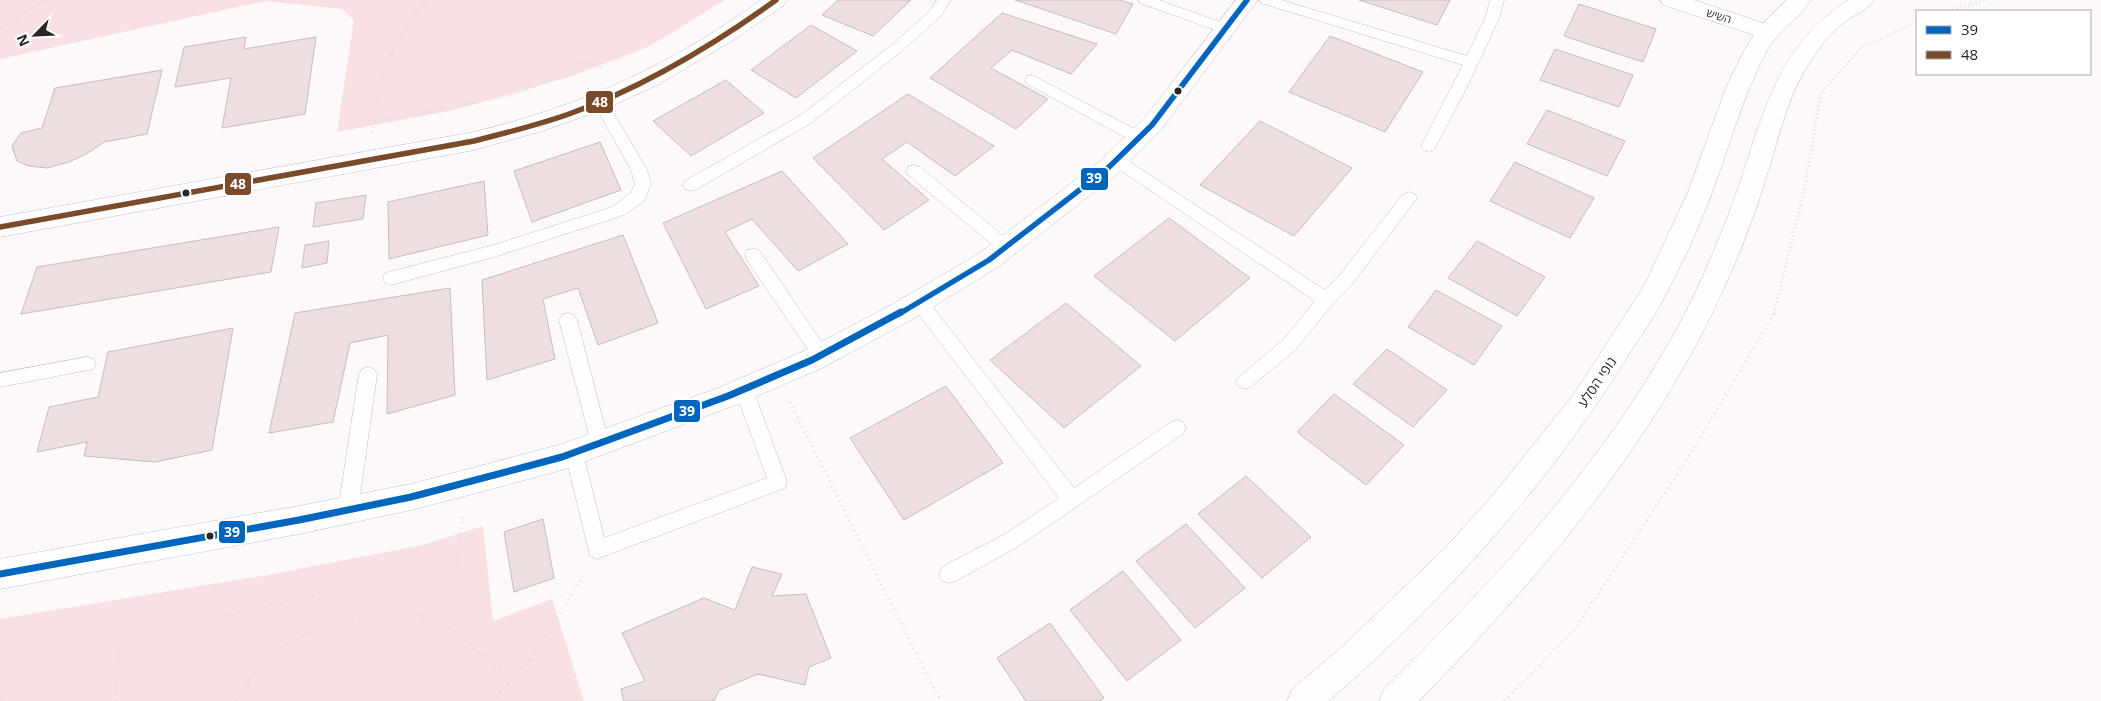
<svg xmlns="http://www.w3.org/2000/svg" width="2101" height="701" font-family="'Open Sans','Noto Sans Hebrew',sans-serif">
  <rect width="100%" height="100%" fill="#fdf8f9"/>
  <path fill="#f9e0e3" d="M0,0H725L650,46L575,75L454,110L337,132L354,20L342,9L265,1L0,59Z
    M483,526L493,621L552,599L584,701H0V619L273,574L423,545Z"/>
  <path fill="#efdee0" stroke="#c2bebf" d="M838,0H911L873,36L822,15Z
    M1015,0H1119L1133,4L1116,34Z
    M1359,0H1450L1437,25Z
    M1579,4L1656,29L1643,62L1564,36Z
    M1002,13L1097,44L1071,74L1012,50L991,68L1048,99L1016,129L930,78Z
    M811,25L857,51L796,98L751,70Z
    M1330,36L1423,72L1385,132L1289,92Z
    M246,37L244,49L316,37L305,114L222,128L231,78L175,87L184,47Z
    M1555,49L1633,75L1619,107L1540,80Z
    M162,70L147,134L104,142L88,153L69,162L47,168L29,166L17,161L12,146L21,133L42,128L55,88Z
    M726,80L764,113L691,156L653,121Z
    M908,94L994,146L955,176L907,142L882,159L929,200L884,230L813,158Z
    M1547,110L1625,141L1607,176L1527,144Z
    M1260,121L1352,168L1294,236L1200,185Z
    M600,142L621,190L532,222L514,171Z
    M1515,162L1594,198L1570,238L1490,201Z
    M782,171L848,244L798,271L752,219L725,232L759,286L706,309L663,223Z
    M484,181L488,235L389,259L388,202Z
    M366,195L363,219L313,227L316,203Z
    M1169,218L1250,278L1175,341L1094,276Z
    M279,227L271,272L21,314L37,267Z
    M623,235L658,323L598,345L578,288L543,299L555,359L487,380L482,280Z
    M329,241L327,263L302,268L305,245Z
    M1477,241L1545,277L1517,316L1448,278Z
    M450,288L455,395L387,414L388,335L350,343L333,422L269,433L295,313Z
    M1436,290L1502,326L1474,365L1408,327Z
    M1066,303L1141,366L1064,428L990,360Z
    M233,328L212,450L155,462L84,456L87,442L37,452L49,407L98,397L108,352Z
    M1387,349L1447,390L1413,427L1353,384Z
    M946,386L1003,463L904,520L850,438Z
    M1334,394L1404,445L1366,485L1297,432Z
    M1246,476L1311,537L1262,578L1198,514Z
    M543,519L554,578L514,592L504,532Z
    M1186,524L1245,588L1195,628L1136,561Z
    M752,567L782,574L772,596L806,594L831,658L809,667L805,685L758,674L719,690L714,701H624L621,689L645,681L622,633L704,598L735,610Z
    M1123,571L1181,640L1127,681L1070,610Z
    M1050,623L1104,698L1099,701H1026L997,658Z"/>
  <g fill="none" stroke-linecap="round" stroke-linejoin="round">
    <g stroke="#c3bfc0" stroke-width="1">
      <path id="service" d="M937,0H951L940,17L903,50L811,123L697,189L691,191L685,189L683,185L685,181L801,115L893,44L930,11Z
        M1138,0H1159L1231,26L1233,29L1231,32H1221L1140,3Z
        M1259,0H1281L1467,56L1486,16L1490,0H1504L1500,16L1469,83L1434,150L1429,152L1424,150L1421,146L1463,65L1261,3Z
        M1032,75L1144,134L1147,138L1144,142L1139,143L1134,142L1027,84L1025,80L1027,76Z
        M600,97L605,98L647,170L651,184L644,201L624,215L494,257L391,285L385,283L383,278L385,273L494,245L612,207L631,193L635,184L631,170L593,102L595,98Z
        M1116,154L1121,156L1325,290L1338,277L1403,194L1409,192L1415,194L1417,198L1350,287L1332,305L1295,350L1251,387L1245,389L1239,387L1236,382L1239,377L1283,340L1315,301L1111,164L1108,160L1111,156Z
        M914,165L920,167L1012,243L1014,247L1012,251L1006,253L1000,251L908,175L906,171L908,167Z
        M753,249L759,250L827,350L830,355L827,360L821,362L815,360L747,260L745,255L747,250Z
        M919,295L925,297L1074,488L1171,422L1177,420L1183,422L1186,428L1183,434L1019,546L956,581L949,583L942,581L939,574L942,567L1005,534L1059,498L913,307L911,302L913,297Z
        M568,313L574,315L577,320L609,443L607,449L600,451L593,449L591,443L559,320L562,315Z
        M87,357L93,359L96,364L93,369L0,387V373Z
        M368,367L374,369L377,374L358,510L355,516L348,519L341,516L338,510L359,374L362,369Z
        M744,382L750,385L753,390L787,482L785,488L597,559L590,556L565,453L567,447L574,445L581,447L583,453L604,538L767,478L735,390L738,385Z"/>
    </g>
    <g stroke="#c3bfc0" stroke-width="1">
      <path id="minor" d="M761,0H787L784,5L735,39L659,84L605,109L542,131L474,150L0,237V217L474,132C584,105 669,66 761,0Z
        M1236,0H1258L1160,131L1117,174L998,267L911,320L822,368L738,404L562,470L465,496L411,510L299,534L0,589V559L299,506L411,484L465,470L562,444L718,388L802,352L893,304L980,253L1099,162L1144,119Z
        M1660,0H1694L1775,27L1778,32L1775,37L1767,39L1663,5Z"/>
    </g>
    <g stroke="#c3bfc0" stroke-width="1">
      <path id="tertiary" d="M1787,0H1811C1798,20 1777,31 1766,52C1743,96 1730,144 1713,190C1700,226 1683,262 1665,296C1654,318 1639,338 1626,359C1546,488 1443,601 1329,701H1287L1292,689L1342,647L1446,547L1492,496L1574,394L1644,286L1688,192L1727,85L1744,51L1759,27Z
        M1848,0H1874C1867,11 1853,15 1844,23C1829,34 1817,50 1808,65C1786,99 1778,142 1765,181C1754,217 1740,253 1724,288C1653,446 1539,578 1419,701H1379L1384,689C1486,588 1587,482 1660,358C1688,312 1710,263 1729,213C1761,131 1768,52 1848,0Z"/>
    </g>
    <path stroke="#dfdedf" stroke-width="2.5" stroke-dasharray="1 3" stroke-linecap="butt" d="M1949,11L1985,0
      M0,28L45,0
      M374,123L512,95L556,78L573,61L604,68
      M372,132L385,66L413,14L429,0
      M1774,314L1804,191L1821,93L1862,47L1917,22"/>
    <path stroke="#dfdedf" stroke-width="3" stroke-dasharray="1 4.5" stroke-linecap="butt" d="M790,402L940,701
      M0,698L3,701
      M116,701L118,642L458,560L462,517
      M236,701L251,679L285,646L319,624L370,614L412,613L445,625L539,701
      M493,701L532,657L584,574
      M1504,701L1575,629L1690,455L1775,312"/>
    <use href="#service" fill="#fffefe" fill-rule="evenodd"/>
    <use href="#minor" fill="#fffefe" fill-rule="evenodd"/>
    <use href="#tertiary" fill="#fffefe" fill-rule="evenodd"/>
    <g stroke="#fff" stroke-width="9">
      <path id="bus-1-far1" d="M899,314L989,260L1108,168L1152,125L1247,0"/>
    </g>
    <g stroke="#fff" stroke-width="11">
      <path id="bus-1" d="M0,574L299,520L411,497L562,457L728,396L812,360L901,312"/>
    </g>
    <g stroke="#fff" stroke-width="9">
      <path id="bus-2" d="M0,227L474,141C506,133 538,125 569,114C644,87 712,46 776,0"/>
    </g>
    <use href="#bus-1-far1" stroke="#0065bd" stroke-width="5.5"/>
    <use href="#bus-1" stroke="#0065bd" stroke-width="7"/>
    <use href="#bus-2" stroke="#7a4b2a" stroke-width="5.5"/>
  </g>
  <g fill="#292525" stroke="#fff" stroke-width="2">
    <circle cx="1178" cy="91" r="4.5"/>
    <circle cx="186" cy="193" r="4.5"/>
    <circle cx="210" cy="536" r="4.5"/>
  </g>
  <g text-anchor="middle" stroke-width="4" stroke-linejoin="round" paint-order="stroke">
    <g font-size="11" fill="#292525" stroke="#fff">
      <text transform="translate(1719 16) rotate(18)" y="4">השיש</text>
    </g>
    <g font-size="14" fill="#292525" stroke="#fff">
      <text transform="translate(1597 382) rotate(-56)" y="5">נופי הסלע</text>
    </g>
  </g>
  <g stroke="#fff" stroke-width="2">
    <rect x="585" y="90" width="29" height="24" rx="5" fill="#7a4b2a"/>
    <rect x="1080" y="167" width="29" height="24" rx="5" fill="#0065bd"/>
    <rect x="224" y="172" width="28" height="24" rx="5" fill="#7a4b2a"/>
    <rect x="673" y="399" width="28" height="24" rx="5" fill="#0065bd"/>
    <rect x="218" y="520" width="28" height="24" rx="5" fill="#0065bd"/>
  </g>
  <g font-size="14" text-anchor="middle" font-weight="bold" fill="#fff">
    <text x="600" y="107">48</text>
    <text x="1094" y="183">39</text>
    <text x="238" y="189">48</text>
    <text x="687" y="416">39</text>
    <text x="232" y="537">39</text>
  </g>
  <rect x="1916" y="10" width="175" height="65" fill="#ffffff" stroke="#a9a8a8"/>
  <rect x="1926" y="26" width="25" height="8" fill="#0065bd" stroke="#a9a8a8"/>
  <text x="1961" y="35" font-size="15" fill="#292525">39</text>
  <rect x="1926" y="51" width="25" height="8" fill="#7a4b2a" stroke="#a9a8a8"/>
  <text x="1961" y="60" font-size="15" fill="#292525">48</text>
  <g transform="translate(35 35) rotate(246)" stroke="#ffffff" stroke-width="4" paint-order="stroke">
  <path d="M0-4L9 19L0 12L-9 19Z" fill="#292525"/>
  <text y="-8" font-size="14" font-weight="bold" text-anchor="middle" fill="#292525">N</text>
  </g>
</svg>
